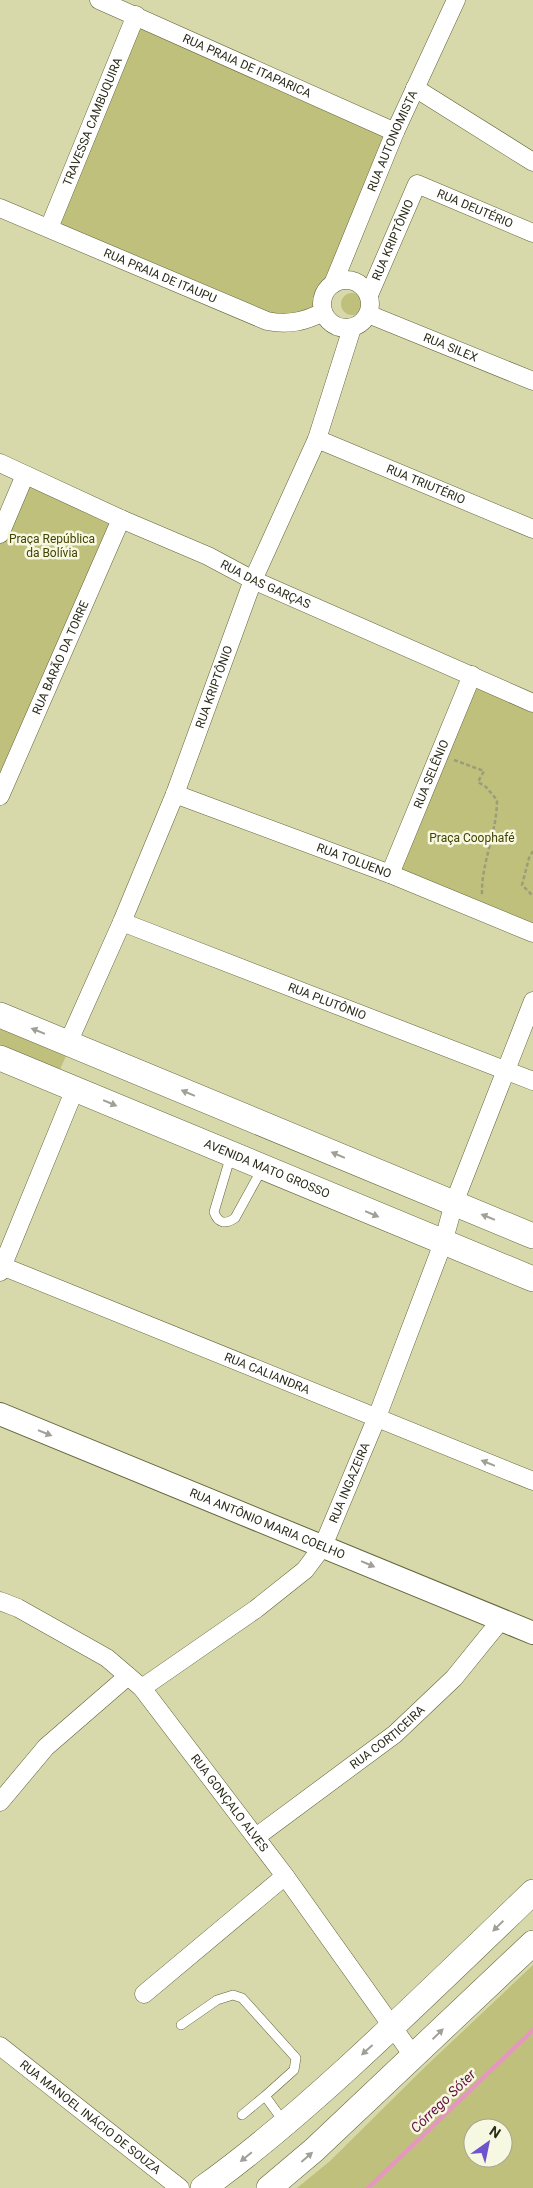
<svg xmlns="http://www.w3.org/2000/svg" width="533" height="2188" font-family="Roboto,sans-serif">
  <rect width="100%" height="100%" fill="#d7d9ab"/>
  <path fill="#bfc07c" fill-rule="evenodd" d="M136,15L395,132L333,284L325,292L321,307L282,324L49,228Z
    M341 304a11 11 0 1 1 22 0a11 11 0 1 1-22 0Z
    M25,475L121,519L0,796V534Z
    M472,675L533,703V933L390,874Z
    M0,1026L67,1054L57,1076L0,1051Z
    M533,1965V2188H297L330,2161L426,2066ZM473,2128H503V2158H473Z"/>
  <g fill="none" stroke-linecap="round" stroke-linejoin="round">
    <path stroke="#e498bd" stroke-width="4.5" d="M368,2188L533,2030"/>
    <g stroke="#626339" stroke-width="10">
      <path id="service" d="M231,1155L214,1212C218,1223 225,1225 235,1218L262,1169
        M181,2025L217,2000L233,1995L242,1998L296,2058L294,2070L265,2096L284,2122
        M242,2115L265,2096"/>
    </g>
    <g stroke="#626339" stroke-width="19">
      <g id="minor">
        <path id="s1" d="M99,0L395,132"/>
        <path d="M415,88L533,162"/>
        <path id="s2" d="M0,208L267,321C288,325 304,322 323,312"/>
        <path id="s3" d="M49,228L136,15"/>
        <circle cx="346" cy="304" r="24"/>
        <path id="s4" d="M333,284L395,132L456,0"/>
        <path id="s5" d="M369,295L417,184L533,233"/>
        <path id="s6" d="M368,314L533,381"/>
        <path id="s7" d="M317,439L533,529"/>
        <path id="s8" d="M0,463L121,519L208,556L253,580L533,703"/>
        <path d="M0,534L25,475"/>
        <path id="s9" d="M175,794L390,874L533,933"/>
        <path id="s10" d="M0,796L121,519"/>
        <path id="s11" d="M390,874L472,675"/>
        <path id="s12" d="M122,922L533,1081"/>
        <path id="s13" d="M68,1043L122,922L175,794L253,580L317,439L352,328"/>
        <path id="s14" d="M2,1266L533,1481"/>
        <path d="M0,1272L75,1089"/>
        <path id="s15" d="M0,1601L18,1608L107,1658L142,1688L285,1876L414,2057"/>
        <path id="s16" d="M142,1688L256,1609L305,1570L323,1546L377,1417L443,1243L454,1203L533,1001"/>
        <path d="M0,1802L46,1747L128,1676"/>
        <path id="s17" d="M256,1837L395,1734L454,1678L501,1620"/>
        <path d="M144,1994L285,1876"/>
        <path id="s18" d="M0,2046L180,2188"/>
      </g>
    </g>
    <g stroke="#626339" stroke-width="24">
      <g id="tertiary">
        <path id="s19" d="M0,1414L533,1633"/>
      </g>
    </g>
    <g stroke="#626339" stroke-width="26">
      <g id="secondary">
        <path d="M0,1015L533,1236"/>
        <path id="s20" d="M0,1058L533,1279"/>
        <path d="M203,2188C255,2151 302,2110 349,2067C411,2010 472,1951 533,1892"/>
        <path d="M269,2188L314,2150L533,1943"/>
      </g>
    </g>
    <path stroke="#9b9d79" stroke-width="2.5" stroke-dasharray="4 2.5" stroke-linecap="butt" d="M454,760L484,771L478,782L486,787L497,800C497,833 481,863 482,895
      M533,851L529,858L522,885L533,896"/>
    <use href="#service" stroke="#fff" stroke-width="9"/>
    <use href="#minor" stroke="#fff" stroke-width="18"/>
    <use href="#tertiary" stroke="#fff" stroke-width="22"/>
    <use href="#secondary" stroke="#fff" stroke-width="25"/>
  </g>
  <defs><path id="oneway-solid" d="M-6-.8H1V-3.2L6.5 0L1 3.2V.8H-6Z" transform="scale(1.25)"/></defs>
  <g fill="#a0a098">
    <use href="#oneway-solid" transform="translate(38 1031) rotate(-158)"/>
    <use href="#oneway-solid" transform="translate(188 1093) rotate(-157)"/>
    <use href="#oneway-solid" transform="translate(110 1103) rotate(23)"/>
    <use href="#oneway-solid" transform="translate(338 1155) rotate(-157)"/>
    <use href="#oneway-solid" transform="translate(372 1214) rotate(23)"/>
    <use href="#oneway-solid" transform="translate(488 1217) rotate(-158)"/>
    <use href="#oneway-solid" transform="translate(45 1433) rotate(22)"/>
    <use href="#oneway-solid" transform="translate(488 1463) rotate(-158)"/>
    <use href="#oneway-solid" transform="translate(368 1564) rotate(23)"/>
    <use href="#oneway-solid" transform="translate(498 1926) rotate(136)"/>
    <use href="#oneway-solid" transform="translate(438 2034) rotate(-44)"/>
    <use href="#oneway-solid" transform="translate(367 2050) rotate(138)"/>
    <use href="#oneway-solid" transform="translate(246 2157) rotate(141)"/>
    <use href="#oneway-solid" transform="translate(307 2157) rotate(-41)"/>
  </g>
  <g text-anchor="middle" stroke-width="5" stroke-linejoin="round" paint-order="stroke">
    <g font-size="12" fill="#2b2b1a" stroke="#f7f8e1">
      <text dy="4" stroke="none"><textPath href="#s1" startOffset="162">RUA PRAIA DE ITAPARICA</textPath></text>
      <text dy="4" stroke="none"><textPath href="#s3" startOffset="115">TRAVESSA CAMBUQUIRA</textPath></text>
      <text dy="4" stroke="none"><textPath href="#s4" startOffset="155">RUA AUTONOMISTA</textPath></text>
      <text dy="4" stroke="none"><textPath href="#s5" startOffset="184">RUA DEUTÉRIO</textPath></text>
      <text dy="4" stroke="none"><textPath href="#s5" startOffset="60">RUA KRIPTÔNIO</textPath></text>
      <text dy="4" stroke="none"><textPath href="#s2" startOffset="174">RUA PRAIA DE ITAUPU</textPath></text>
      <text dy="4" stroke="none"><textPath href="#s6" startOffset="89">RUA SILEX</textPath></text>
      <text dy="4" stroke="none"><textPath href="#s7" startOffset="118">RUA TRIUTÉRIO</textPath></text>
      <text dy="4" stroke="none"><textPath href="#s8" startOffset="292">RUA DAS GARÇAS</textPath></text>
      <text dy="4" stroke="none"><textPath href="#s10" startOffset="151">RUA BARÃO DA TORRE</textPath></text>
      <text dy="4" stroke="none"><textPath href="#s13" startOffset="385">RUA KRIPTÔNIO</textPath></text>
      <text dy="4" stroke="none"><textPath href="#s11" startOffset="108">RUA SELÊNIO</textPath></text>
      <text dy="4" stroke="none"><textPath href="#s9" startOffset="191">RUA TOLUENO</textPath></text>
      <text dy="4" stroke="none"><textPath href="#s12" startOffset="220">RUA PLUTÔNIO</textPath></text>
      <text dy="4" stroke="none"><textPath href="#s20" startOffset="289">AVENIDA MATO GROSSO</textPath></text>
      <text dy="4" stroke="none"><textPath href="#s14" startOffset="286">RUA CALIANDRA</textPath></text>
      <text dy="4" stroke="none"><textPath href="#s16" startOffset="300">RUA INGAZEIRA</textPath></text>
      <text dy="4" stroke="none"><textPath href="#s19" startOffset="289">RUA ANTÔNIO MARIA COELHO</textPath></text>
      <text dy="4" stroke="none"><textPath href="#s17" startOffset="165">RUA CORTICEIRA</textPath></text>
      <text dy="4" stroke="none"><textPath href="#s15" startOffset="312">RUA GONÇALO ALVES</textPath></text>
      <text dy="4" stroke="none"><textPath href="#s18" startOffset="115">RUA MANOEL INÁCIO DE SOUZA</textPath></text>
    </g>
    <g font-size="12" fill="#434303" stroke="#f7f8e1">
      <text x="52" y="543">Praça República<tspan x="52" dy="14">da Bolívia</tspan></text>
      <text x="472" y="842">Praça Coophafé</text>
    </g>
    <g font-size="14" font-style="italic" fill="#670e44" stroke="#f7f8e1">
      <text transform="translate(443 2101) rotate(-44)" y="5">Córrego Sóter</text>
    </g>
  </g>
  <g transform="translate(488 2143) rotate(33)"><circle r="24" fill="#f7f8e1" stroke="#a5a691"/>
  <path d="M0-4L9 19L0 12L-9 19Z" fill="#6f54cd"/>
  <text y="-8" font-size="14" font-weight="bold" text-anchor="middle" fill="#2b2b1a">N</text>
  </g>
</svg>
